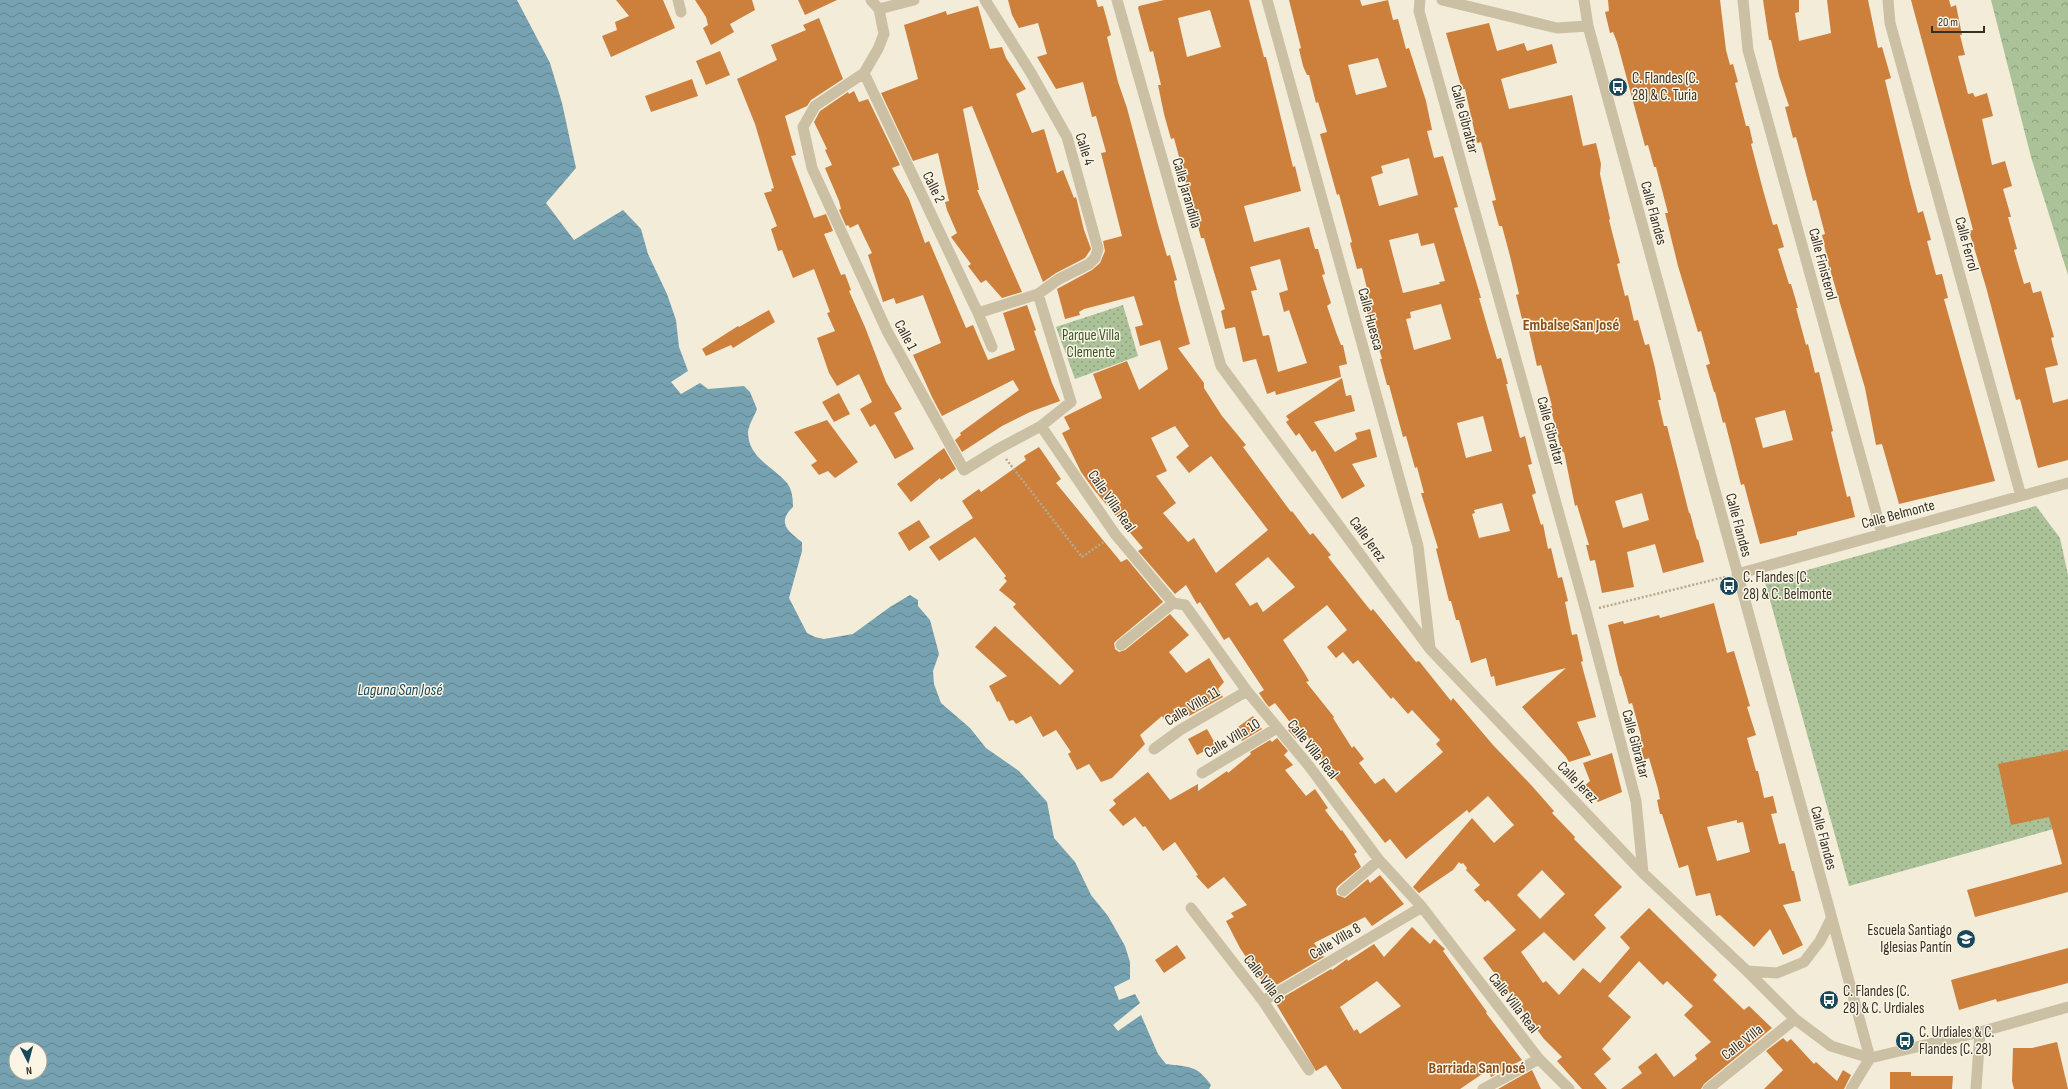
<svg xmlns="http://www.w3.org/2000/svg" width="2068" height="1089" font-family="'Sofia Sans Condensed',sans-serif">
  <defs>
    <pattern id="forest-crowns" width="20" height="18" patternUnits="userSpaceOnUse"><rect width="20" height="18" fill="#abc298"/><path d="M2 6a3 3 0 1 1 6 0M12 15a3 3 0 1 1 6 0" fill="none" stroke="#8c9e7c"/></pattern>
    <pattern id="park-dots" width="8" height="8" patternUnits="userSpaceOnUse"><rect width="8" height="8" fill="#abc298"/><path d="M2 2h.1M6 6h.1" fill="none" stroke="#8c9e7c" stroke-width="1.8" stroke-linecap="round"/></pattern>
    <pattern id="water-waves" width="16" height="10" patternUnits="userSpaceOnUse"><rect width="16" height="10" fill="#76a2b1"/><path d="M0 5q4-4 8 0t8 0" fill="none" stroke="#628490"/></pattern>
  </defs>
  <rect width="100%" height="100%" fill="#f3ecd9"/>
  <path fill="url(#forest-crowns)" d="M1991,0H2068V275L2031,157Z"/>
  <path fill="url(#park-dots)" d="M1123,305L1138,356L1075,379L1056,327Z
    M2036,506L2060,538L2068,575V825L1849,886L1765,582Z"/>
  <path fill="url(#water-waves)" fill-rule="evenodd" d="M0,0H517L550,63L562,103L576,168L546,203L574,240L623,210L641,229L648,254L667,294L676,320L679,347L688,371L671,382L681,394L700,383L708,389L744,386L750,392L757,409C754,417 749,424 748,432C748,458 773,466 787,483C792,489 793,499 793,507C777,522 787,531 802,542V551L789,598L807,633L815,637L824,639L853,634L890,607L910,595L918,600V606L930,620L939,654L933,671L934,684L941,703L970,728L986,748L1019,771L1047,802L1054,838L1075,862L1091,895L1108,916L1125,946L1130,962V979L1114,987L1119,1000L1135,994L1140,1003L1113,1025L1118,1031L1141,1015L1158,1054L1166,1064C1189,1067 1197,1065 1211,1085L1209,1089H0ZM16,1049H40V1073H16Z"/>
  <path fill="#cd7f3c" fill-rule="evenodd" d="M616,0H663L675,28L611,57L602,36L617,30L615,22L629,16Z
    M695,0H752L755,10L730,24L734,32L711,45L703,28L708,25L706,17Z
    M798,0H837L805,15Z
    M1008,0H1096L1098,7L1103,6L1111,35L1107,37L1118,82L1127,108L1158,225L1167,256L1170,255L1177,280L1174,281L1178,299L1190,344L1178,348L1204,383V388L1222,416L1246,445L1243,447L1291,512L1292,511L1310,535L1313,533L1331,555L1328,557L1355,591L1371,611L1373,609L1416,662L1419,661L1451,701L1453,698L1493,745L1532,786L1554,811L1552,813L1575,837L1574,839L1622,887L1594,915L1606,928L1574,961L1544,932L1521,952L1543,983L1546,981L1559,995L1583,968L1600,983L1630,948L1620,937L1649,908L1717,975L1713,980L1744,1010L1749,1006L1772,1028L1704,1084L1701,1089H1621L1642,1073L1638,1067L1656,1053L1674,1077L1697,1059L1695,1055L1711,1042L1684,1015L1693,1006L1667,981L1663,985L1639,961L1608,996L1631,1017L1602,1049L1611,1059L1594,1074L1607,1089H1582L1557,1061L1562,1057L1544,1039L1483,958L1516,930L1488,900L1485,902L1474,890L1480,885L1466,870L1467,868L1463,863L1461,864L1459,862L1453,870L1419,893L1413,887L1472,818L1494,843L1514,825L1488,796L1469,813L1467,810L1406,859L1390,839L1385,843L1324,764L1307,735L1304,738L1302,735L1296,739L1288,730L1293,726L1275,703L1269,707L1265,702L1259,693L1264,690L1229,637L1224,640L1200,602L1197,604L1186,585L1175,594L1138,551L1143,548L1094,490L1081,472L1062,433L1070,429L1064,417L1102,398L1093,374L1127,361L1139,390L1168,369L1160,340L1140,346L1135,327L1143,325L1134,296L1084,309L1079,312L1080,315L1065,319L1057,289L1092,270L1100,263L1105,251L1103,241L1122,236L1101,153L1106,152L1096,116L1092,117L1083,82L1056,89L1037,57L1047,54L1038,23L1019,28L1012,15ZM1175,426L1189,446L1176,457L1189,473L1211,456L1268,530L1216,573L1194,538L1188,542L1163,513L1176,503L1156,476L1167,471L1151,438ZM1268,557L1295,587L1263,612L1257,602L1250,606L1235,584ZM1327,605L1347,630L1327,647L1336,658L1343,652L1353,664L1358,660L1391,699L1393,697L1408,714L1412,710L1440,740L1436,744L1443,752L1396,793L1384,778L1375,784L1359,763L1364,759L1354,746L1352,748L1333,718L1334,717L1306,682L1309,681L1305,674L1283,640ZM1542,870L1565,894L1540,919L1517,895Z
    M1164,0H1249L1264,57H1266L1293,167L1295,166L1301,191L1244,206L1254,242L1309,227L1315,249H1318L1325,274L1322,275L1331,303L1327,306L1336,332L1341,345H1343L1347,364L1339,366L1341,377L1276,395L1275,391L1267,394L1256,359L1243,362L1235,327L1225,329L1221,311L1225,309L1204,238H1201L1196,218L1193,219L1188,198H1190L1174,138L1171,139L1164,114L1158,85H1161L1153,51L1150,52L1138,8L1139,6ZM1210,10L1221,47L1187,57L1178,18ZM1280,259L1288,290L1279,293L1284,312L1289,310L1307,363L1278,372L1269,335L1263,336L1251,291L1257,290L1250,267Z
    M1289,0H1360L1362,6L1388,0L1393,20L1398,19L1406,49L1409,48L1426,101L1432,130L1427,131L1434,158L1443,156L1458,207L1454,208L1481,298H1479L1488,329L1497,359L1501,358L1508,384H1506L1520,438L1525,436L1532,464L1528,465L1536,493L1532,495L1541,525L1543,524L1548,549L1551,548L1558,578L1562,577L1568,601L1565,602L1572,635L1577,634L1583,661L1581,662L1596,717L1577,722L1591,755L1569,762L1566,757L1522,707L1566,668L1496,686L1494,676L1491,677L1486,658L1471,663L1459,620H1456L1451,601H1449L1436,549L1438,548L1421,493H1424L1417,467L1415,468L1406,436L1403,437L1389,385H1387L1380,359H1382L1373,327L1371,328L1365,303L1370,301L1362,268L1357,269L1350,243L1352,242L1339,194L1337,195L1320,134L1327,132L1318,102L1316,103L1309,75H1307L1303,66L1299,49L1301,48ZM1378,58L1387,87L1356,95L1348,65ZM1409,158L1418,195L1379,206L1371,177L1383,173L1381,166ZM1418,233L1421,246L1434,243L1445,281L1439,282L1440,284L1403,293L1389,240ZM1441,304L1451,339L1414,350L1406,319L1411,318L1410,312ZM1483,416L1492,451L1466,458L1457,423ZM1502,503L1510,531L1479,538L1472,514L1475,513L1474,510Z
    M1608,0H1720L1726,50L1730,65L1733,64L1738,82L1735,83L1746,126H1749L1753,143L1751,144L1763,190L1773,225L1777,224L1784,247L1778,249L1789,284H1791L1798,308H1796L1806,345L1808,344L1815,373L1819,372L1833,431L1831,432L1847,497L1850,496L1855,517L1797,532V535L1760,544L1744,484L1741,485L1725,422L1723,423L1715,392H1714L1706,365L1710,364L1701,331L1698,332L1678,266L1665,213H1668L1656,167H1654L1648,145L1645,146L1617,42L1613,32L1610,33L1605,12L1609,11ZM1785,410L1793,440L1763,448L1755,418Z
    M1763,0H1799V12L1795,13L1799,41L1831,33L1827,0H1868L1878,48L1882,47L1891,78L1885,80L1910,183L1918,213L1923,211L1931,240L1927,241L1936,275L1942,274L1948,298L1944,299L1995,481L1899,504L1882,444L1876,445L1865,388L1829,266L1822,235L1825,234L1816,200L1813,201L1796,137L1793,138L1785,107L1789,106L1779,76L1771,40H1769Z
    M1911,0H1949L1951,7L1956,5L1962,35H1960L1965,55L1958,56L1968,94L1973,93L1975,97L1987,93L1993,116L1982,119L1992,165L2005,161L2012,186L2003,189L2011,217H2008L2017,249L2014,250L2024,284L2030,282L2033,293L2041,291L2054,337L2051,338L2058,365L2045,368L2053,403L2068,399V460L2038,468L2020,399L2016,400L1986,287L1969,231L1973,230Z
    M978,6L990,49L1002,47L1006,58L1026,89L1016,94L1032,133L1044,129L1057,173L1063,170L1074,198L1076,197L1084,230L1091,249L1085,258L1056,273L1043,282L972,106L963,109L979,190H977L1022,292L1002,298L986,280L981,283L968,266L971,264L951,237L957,233L947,210L945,202L949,201L938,153L913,161L881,93L918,79L904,25L946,11L947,15Z
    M819,18L843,79L811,100L807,106L785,116L796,155L791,156L814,218L826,214L833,231L824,234L841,275L845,274L851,290L849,291L865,327L886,382L902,409L894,413L914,449L895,459L875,424L870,427L860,409L872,402L859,374L837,386L829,373L817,338L835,331L827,313L830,312L814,269L793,278L782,250L778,251L771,229L777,226L764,193L772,191L771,189L774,188L755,124L737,79L777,60L771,45L806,30L803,25Z
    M1489,23L1497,51L1524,43L1527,51L1552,44L1557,63L1501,79L1509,109L1572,95L1583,146L1596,143L1601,164L1600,174L1610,219L1609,220L1620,263L1617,264L1625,296L1628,295L1634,321L1638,320L1645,345L1649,344L1655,368L1661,400H1658L1664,426H1667L1689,513H1690L1697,540L1698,539L1704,562L1663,573L1655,544L1627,552L1634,587L1602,593L1595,560L1590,561L1586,545H1589L1577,505L1575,506L1564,452H1562L1550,406H1552L1541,365L1537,366L1526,318L1522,319L1516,295L1519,294L1510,256L1502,226H1499L1492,201L1496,200L1481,142L1477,143L1465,89H1462L1446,33ZM1642,493L1649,520L1623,528L1615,501Z
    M720,51L730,75L706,85L696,61Z
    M692,79L698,96L651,112L645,96Z
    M854,91L859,102L868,99L900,165L892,168L909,199L925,243L929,241L966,328L973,325L988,360L1015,350L1003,313L1027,305L1036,330L1034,331L1052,383L1060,401L1030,412L1002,426L962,452L955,440L961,435L960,433L1019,390L1013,380L942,416L932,397L913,355L941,343L923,295L896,304L894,298L883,302L868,255L872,253L858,224L850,228L848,225L846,226L839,210L841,209L839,201L825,168L832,165L825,150L827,149L814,122L820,111L848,92L849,94Z
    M769,310L775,322L733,348L731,345L706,356L702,349L738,326L739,327Z
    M1342,378L1346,396L1351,395L1355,411L1314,422L1335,452L1357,439L1355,433L1370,429L1377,457L1352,464L1365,486L1342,499L1315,450L1312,452L1299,433L1296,436L1286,422L1289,420L1286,416Z
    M839,393L850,414L834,422L822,402Z
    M827,420L858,462L835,478L828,471L819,475L811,465L817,461L794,432Z
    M1039,447L1061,479L1056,483L1121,562L1127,559L1163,602L1117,640L1114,643L1115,649L1119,652L1125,650L1170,614L1189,635L1169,652L1186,673L1209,658L1224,682L1218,689L1223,697L1189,716L1181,707L1170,719H1164L1162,716L1140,735L1145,744L1112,778L1101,782L1089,764L1077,770L1068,754L1071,752L1056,730L1043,737L1031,716L1016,724L1013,720L1009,721L999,701L997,702L989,686L1007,676L975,647L995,626L1060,685L1074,671L1013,607L1016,604L999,590L1007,581L1004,578L1006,576L975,537L939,561L929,547L973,518L962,501L979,489L981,492L1026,460L1024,456Z
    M944,448L956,469L941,480L940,478L911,502L897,484Z
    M919,520L930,537L909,551L898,533Z
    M1714,603L1727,653L1734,651L1750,706L1747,707L1756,735L1747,738L1756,771H1758L1764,798L1773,796L1777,813L1771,814L1779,844L1785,843L1792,871H1794L1801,901L1783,905L1803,945L1783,955L1770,929L1754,947L1720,915L1716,916L1710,893L1696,896L1688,865L1679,868L1662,814H1660L1657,800L1660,799L1658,789L1649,758L1644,760L1638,737L1641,736L1632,703L1629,704L1621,676H1620L1608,625L1623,621L1624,624L1659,615L1660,618ZM1737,820V823L1743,822L1750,852L1717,861L1707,827Z
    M1253,716L1262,729L1242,741L1234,730Z
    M1207,729L1216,745L1197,755L1188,739Z
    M1277,738L1288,751L1284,755L1293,765L1285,770L1306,796L1315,789L1328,808L1325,810L1341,831L1342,830L1357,852L1354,854L1361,867L1338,886L1336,889L1337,895L1345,898L1368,879L1370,883L1380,875L1404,904L1372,926L1365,917L1314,943L1324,957L1268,990L1240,948L1226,921L1234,917L1231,913L1247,905L1224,877L1208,889L1196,876L1198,875L1175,842L1163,851L1145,826L1143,827L1135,817L1123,826L1109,810L1116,804L1113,800L1148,772L1170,800L1198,784V791L1227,771L1228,773L1251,754L1250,752L1270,740L1272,742Z
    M2068,750V892L1975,917L1967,890L2062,864L2049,817L2011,825L1998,764Z
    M1612,753L1622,792L1598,802L1583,787L1590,781L1583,763Z
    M1412,927L1430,944L1434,939L1445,949L1443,951L1487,1012L1486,1013L1522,1060L1491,1077L1488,1070L1460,1089H1342L1326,1065L1316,1071L1275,1002L1331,969L1332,970L1347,959L1348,961L1374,944L1384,957ZM1377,981L1401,1006L1360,1034L1357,1029L1354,1031L1340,1007Z
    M1177,945L1186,958L1164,973L1155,960Z
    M2068,948V983L1997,1002L1996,999L1959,1010L1951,980Z
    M1783,1038L1787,1042L1791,1039L1814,1064L1816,1062L1837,1081L1843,1070L1851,1075L1844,1089H1764L1783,1070L1766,1051Z
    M2057,1042L2068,1089H2014L2012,1081L2013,1048H2032Z
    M1532,1070L1541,1089H1498Z
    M1890,1072H1911V1076H1953L1952,1089H1890Z"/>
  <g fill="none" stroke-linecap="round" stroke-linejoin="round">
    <path stroke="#b7a98e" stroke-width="2.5" stroke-dasharray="2 2" stroke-linecap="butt" d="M1006,459L1082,557L1105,541
      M1599,608L1725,577"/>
    <path stroke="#cbbfa4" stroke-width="11" d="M678,0L681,12
      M871,0L879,9L914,0
      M1117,0L1221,366L1430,649L1643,873L1747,971L1795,1019L1831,1046L1870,1058L1980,1032L2068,1007
      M1267,0L1418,546L1430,648
      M1420,0L1419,11L1586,611L1636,801L1643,873
      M1442,0L1557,28L1588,26
      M1584,0L1588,26L1870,1058
      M1743,0L1748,50L1882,534
      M1888,0L1890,23L2021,496
      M879,9L884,34L878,49L864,73L815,106L803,127L812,168L887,331L964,470L998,449L1041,426L1071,402L1038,294
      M864,73L978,313L992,347
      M978,313L1038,294L1059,279L1089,264L1095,258L1098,249L1067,137L1031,73L985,0
      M1041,426L1115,534L1173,603L1185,605L1247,691L1309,766L1379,860L1422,907L1539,1059L1569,1089
      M1737,574L2068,483
      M1121,645L1173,603
      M1154,749L1180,730L1247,691
      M1202,773L1277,728
      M1343,891L1379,860
      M1191,908L1263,1001L1309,1070
      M1747,971L1777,973L1804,962L1820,941L1831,919
      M1263,1001L1422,907
      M1483,1089L1539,1059
      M1708,1089L1795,1019
      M1851,1089L1870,1058
      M1976,1089L1980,1032"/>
  </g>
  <defs>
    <g id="bus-disc" transform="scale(1)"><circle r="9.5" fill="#19485a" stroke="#faf5e5"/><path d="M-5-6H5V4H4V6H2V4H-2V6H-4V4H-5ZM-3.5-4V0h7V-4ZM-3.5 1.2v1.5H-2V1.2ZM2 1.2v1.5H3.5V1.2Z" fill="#fff"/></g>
    <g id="school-disc" transform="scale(1)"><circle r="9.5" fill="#19485a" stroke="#faf5e5"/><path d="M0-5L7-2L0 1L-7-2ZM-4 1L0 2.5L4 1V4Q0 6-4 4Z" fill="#fff"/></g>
  </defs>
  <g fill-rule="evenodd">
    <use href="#bus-disc" x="1618" y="87"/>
    <use href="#bus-disc" x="1729" y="586"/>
    <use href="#school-disc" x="1966" y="939"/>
    <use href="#bus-disc" x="1829" y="1000"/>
    <use href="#bus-disc" x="1905" y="1041"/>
  </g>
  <g text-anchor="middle" stroke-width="3" stroke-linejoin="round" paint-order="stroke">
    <g font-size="15" fill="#362f26" stroke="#faf5e5" text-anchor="start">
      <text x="1632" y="83">C. Flandes (C.<tspan x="1632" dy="17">28) &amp; C. Turia</tspan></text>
      <text x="1743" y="582">C. Flandes (C.<tspan x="1743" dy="17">28) &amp; C. Belmonte</tspan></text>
      <text x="1952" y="935" text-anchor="end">Escuela Santiago<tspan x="1952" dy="17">Iglesias Pantín</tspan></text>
      <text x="1843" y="996">C. Flandes (C.<tspan x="1843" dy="17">28) &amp; C. Urdiales</tspan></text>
      <text x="1919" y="1037">C. Urdiales &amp; C.<tspan x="1919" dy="17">Flandes (C. 28)</tspan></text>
    </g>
    <g font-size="15" fill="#362f26" stroke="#faf5e5">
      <text transform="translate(1465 119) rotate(75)" y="5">Calle Gibraltar</text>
      <text transform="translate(1085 149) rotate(72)" y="5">Calle 4</text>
      <text transform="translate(934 187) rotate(64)" y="5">Calle 2</text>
      <text transform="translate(1187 193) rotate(74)" y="5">Calle Jarandilla</text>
      <text transform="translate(1654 213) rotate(75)" y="5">Calle Flandes</text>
      <text transform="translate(1967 244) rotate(75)" y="5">Calle Ferrol</text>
      <text transform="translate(1823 264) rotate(75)" y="5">Calle Finisterol</text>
      <text transform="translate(1371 319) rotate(75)" y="5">Calle Huesca</text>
      <text transform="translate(906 335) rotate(62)" y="5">Calle 1</text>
      <text transform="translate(1551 431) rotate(75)" y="5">Calle Gibraltar</text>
      <text transform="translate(1112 501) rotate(55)" y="5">Calle Villa Real</text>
      <text transform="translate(1898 514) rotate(-15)" y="5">Calle Belmonte</text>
      <text transform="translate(1739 525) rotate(75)" y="5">Calle Flandes</text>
      <text transform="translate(1368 539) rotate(54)" y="5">Calle Jerez</text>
      <text transform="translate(1192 706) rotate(-31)" y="5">Calle Villa 11</text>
      <text transform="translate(1232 738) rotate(-31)" y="5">Calle Villa 10</text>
      <text transform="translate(1636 744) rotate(75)" y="5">Calle Gibraltar</text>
      <text transform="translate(1313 749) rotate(51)" y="5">Calle Villa Real</text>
      <text transform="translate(1578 782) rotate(46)" y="5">Calle Jerez</text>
      <text transform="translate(1824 838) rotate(75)" y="5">Calle Flandes</text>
      <text transform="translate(1335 941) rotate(-31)" y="5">Calle Villa 8</text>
      <text transform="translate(1264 979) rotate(53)" y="5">Calle Villa 6</text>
      <text transform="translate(1514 1003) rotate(52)" y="5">Calle Villa Real</text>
      <text transform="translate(1742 1042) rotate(-38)" y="5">Calle Villa</text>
    </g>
    <g font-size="15" fill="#3b5628" stroke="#faf5e5">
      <text x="1091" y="340">Parque Villa<tspan x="1091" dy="17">Clemente</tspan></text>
    </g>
    <g font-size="16" font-weight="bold" fill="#8a4e1a" stroke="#faf5e5">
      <text x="1571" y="330">Embalse San José</text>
      <text x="1477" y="1073">Barriada San José</text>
    </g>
    <g font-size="16" font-style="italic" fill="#19485a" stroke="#faf5e5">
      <text x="400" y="695">Laguna San José</text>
    </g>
  </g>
  <g transform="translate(28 1061) rotate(174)"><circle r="19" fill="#faf5e5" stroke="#aca699"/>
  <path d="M0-3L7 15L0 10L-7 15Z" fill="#19485a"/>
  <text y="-6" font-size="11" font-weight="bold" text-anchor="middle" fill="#362f26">N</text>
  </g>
  <path d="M1932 26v6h52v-6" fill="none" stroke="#362f26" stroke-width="2"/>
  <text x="1938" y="26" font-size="12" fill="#362f26" stroke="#faf5e5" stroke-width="3" paint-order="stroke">20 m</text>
</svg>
